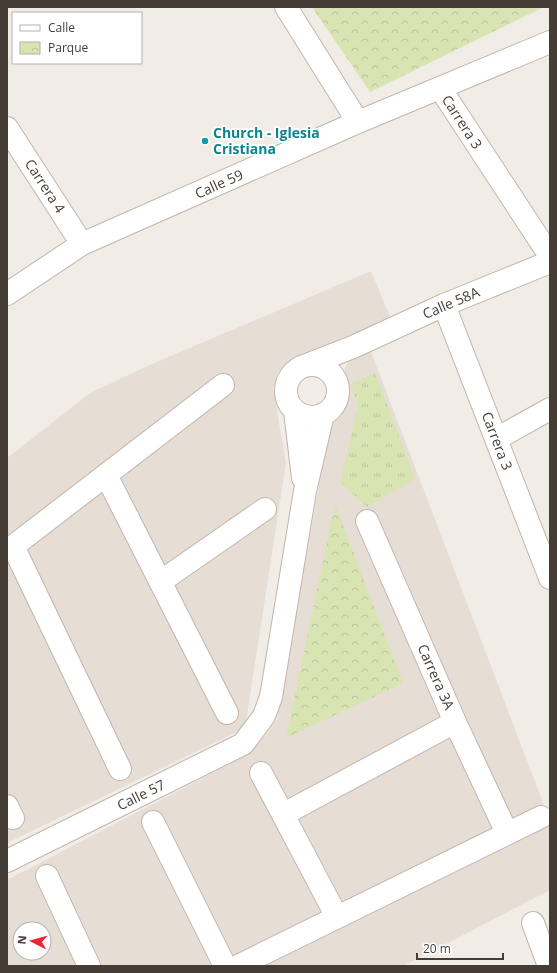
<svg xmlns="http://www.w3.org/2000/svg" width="557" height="973" font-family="'Open Sans',sans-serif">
  <defs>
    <pattern id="grass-tufts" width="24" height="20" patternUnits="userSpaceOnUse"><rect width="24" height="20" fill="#d8e4b2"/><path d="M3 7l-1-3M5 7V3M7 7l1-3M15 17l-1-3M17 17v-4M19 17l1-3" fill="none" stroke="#bbc49a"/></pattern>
    <pattern id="park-crowns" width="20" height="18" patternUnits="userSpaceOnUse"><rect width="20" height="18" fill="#d8e4b2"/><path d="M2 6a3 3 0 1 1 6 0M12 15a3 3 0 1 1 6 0" fill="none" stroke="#bbc49a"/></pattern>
  </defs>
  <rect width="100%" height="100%" fill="#f2ece7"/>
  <path fill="#e6ddd5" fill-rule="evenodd" d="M371,271L391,319L297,356L278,372L273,388L286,463L245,728L7,843V458L90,393L152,364Z
    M370,349L550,821V890L403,966H7V880L230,764L252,748L267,734L277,719L330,424L346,394L341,379L349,359ZM20,929H44V953H20Z"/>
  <path fill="url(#grass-tufts)" d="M375,373L415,479L367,507L340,482L358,406L351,384Z"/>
  <path fill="url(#park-crowns)" d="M312,7H544L370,92Z
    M335,504L403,683L286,738Z"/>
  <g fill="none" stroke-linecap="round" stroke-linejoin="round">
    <g stroke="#c0b5ad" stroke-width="24">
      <path id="minor" d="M286,7L358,122
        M440,88L550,256
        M7,128L82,244
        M7,294L82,244L358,122L550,42
        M444,305L550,578
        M286 391a26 26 0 1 1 52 0a26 26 0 1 1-52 0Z
        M304,366L353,347L444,305L550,262
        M295,411L303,478
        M496,439L550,409
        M106,475L227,713
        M367,521L455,722L507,833
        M13,546L120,769
        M7,551L223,385
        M160,582L265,509
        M261,773L337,917
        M7,806L13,818
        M284,814L455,722
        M153,822L225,966
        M7,861L243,744L264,716L271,697L305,491L323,414
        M47,876L89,966
        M533,923L549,966
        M238,966L541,817"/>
    </g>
    <use href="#minor" stroke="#fff" stroke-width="22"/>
  </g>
  <circle fill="#0f9aa8" stroke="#fff" stroke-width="1.5" cx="205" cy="141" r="4"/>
  <g text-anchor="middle" stroke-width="4" stroke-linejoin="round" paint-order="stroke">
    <g font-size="14" fill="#453c36" stroke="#fff">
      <text transform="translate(462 122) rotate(57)" y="5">Carrera 3</text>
      <text transform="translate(219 184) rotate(-24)" y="5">Calle 59</text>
      <text transform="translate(45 186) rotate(57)" y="5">Carrera 4</text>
      <text transform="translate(451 303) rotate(-23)" y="5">Calle 58A</text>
      <text transform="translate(497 441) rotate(69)" y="5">Carrera 3</text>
      <text transform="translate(436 677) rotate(66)" y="5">Carrera 3A</text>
      <text transform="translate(141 795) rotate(-26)" y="5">Calle 57</text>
    </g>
    <g font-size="14" font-weight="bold" fill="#0d838f" stroke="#fff" text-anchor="start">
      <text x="213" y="138">Church - Iglesia<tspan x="213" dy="16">Cristiana</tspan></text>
    </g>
  </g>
  <rect width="557" height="973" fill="none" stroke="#453c36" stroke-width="16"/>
  <rect x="12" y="12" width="130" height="52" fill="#ffffff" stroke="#b5b1af"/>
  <rect x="20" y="25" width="20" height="6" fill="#ffffff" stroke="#b5b1af"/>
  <text x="48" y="32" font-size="12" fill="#453c36">Calle</text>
  <rect x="20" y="42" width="20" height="12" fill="url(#park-crowns)" stroke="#b5b1af"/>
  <text x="48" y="52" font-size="12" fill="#453c36">Parque</text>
  <g transform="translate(32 941) rotate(276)"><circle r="19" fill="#ffffff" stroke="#b5b1af"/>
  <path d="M0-3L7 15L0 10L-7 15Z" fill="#eb2532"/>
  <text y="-6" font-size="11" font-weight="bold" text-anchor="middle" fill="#453c36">N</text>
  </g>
  <path d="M417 953v6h86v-6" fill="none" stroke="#453c36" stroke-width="2"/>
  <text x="423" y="953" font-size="12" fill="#453c36" stroke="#ffffff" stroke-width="3" paint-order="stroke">20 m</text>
</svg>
